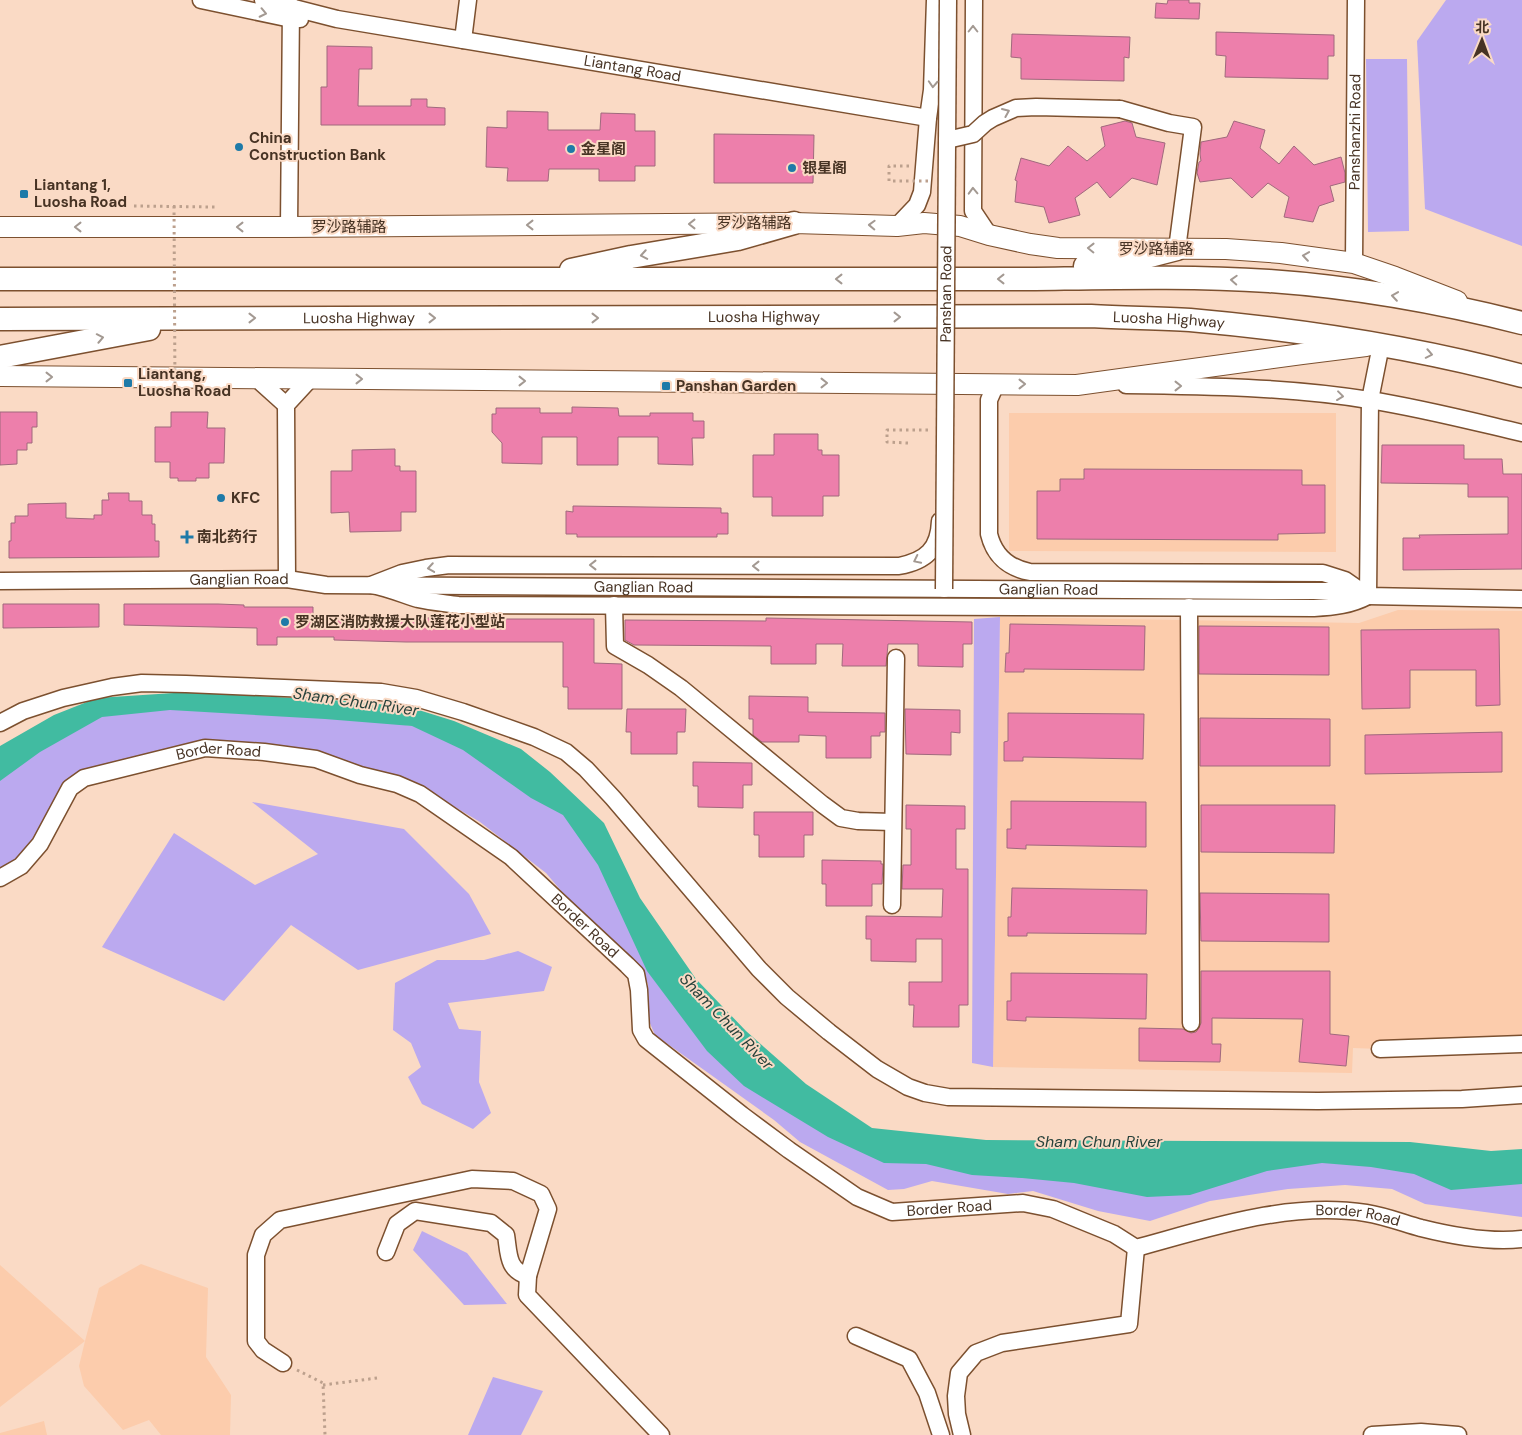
<svg xmlns="http://www.w3.org/2000/svg" width="1522" height="1435" font-family="'DM Sans','Noto Sans SC',sans-serif">
  <rect width="100%" height="100%" fill="#fadac5"/>
  <path fill="#fcccac" d="M1009,413H1336V552L1009,551Z
    M1398,610L1522,611V1044L1380,1049L1353,1048L1352,1073L993,1067L1000,617L1359,623Z
    M141,1264L208,1288L206,1357L231,1395L230,1435H161L149,1420L123,1430L84,1386L79,1366L85,1341L0,1407V1265L85,1341L99,1288Z
    M44,1421L47,1435H0V1433Z"/>
  <path fill="#bba9ef" d="M1446,0H1522V246L1425,209L1417,41Z
    M1366,59H1407L1409,231L1368,232Z
    M1000,617L993,1067L972,1063L974,619Z
    M190,698L437,729L556,794L655,954L840,1130L1114,1154L1522,1171V1217L1425,1204L1392,1189L1345,1185L1288,1189L1210,1201L1150,1221L1098,1211L1033,1191L1008,1194L932,1181L904,1189L888,1190L800,1142L774,1120L655,1035L649,1021L648,984L642,972L620,951H628L622,950L574,906L546,873L480,822L408,779L300,753L194,751L84,778L0,884V764L51,727Z
    M252,802L404,829L469,894L491,934L358,970L291,925L224,1001L102,947L174,833L255,885L318,854Z
    M518,951L552,967L544,991L448,1003L459,1029L481,1031L479,1082L491,1113L473,1129L422,1104L408,1077L421,1067L411,1043L393,1030L395,983L437,960H484Z
    M422,1231L467,1253L507,1304L464,1305L413,1250Z
    M493,1377L543,1391L521,1435H468Z"/>
  <path fill="#41bba1" d="M189,692L347,701L409,707L454,721L521,749L550,772L604,823L640,898L696,979L746,1031L806,1084L872,1128L986,1140L1410,1142L1491,1151L1522,1149V1184L1451,1190L1414,1174L1371,1167L1322,1163L1267,1171L1190,1195L1147,1197L1074,1183L1022,1178L972,1175L926,1164L884,1163L828,1137L744,1086L707,1051L647,971L598,865L563,815L531,798L463,750L412,726L325,719L170,710L102,717L40,752L0,781V746L54,715L97,698Z"/>
  <path fill="#ed7fab" stroke="#a0697d" d="M1168,0H1189V3H1200L1199,19L1155,18L1156,3L1167,4Z
    M1216,32L1334,35V56H1328V79L1225,77L1226,56L1216,55Z
    M1012,34L1130,37L1129,58L1124,57V81L1021,79V58L1011,57Z
    M327,46L372,47V69H359L358,106H411V99H427V107L445,108V125H321V87H327Z
    M507,111L548,112V130H600L601,113L635,114V131H655V166H635V181H599V169H549L548,181H507L508,168L486,167L487,127L507,128Z
    M1125,121L1132,123L1136,137L1165,143L1157,185L1132,178L1110,198L1097,182L1075,198L1080,215L1049,223L1044,207L1015,202L1017,181L1015,180L1021,158L1049,166L1068,146L1087,161L1105,146L1101,127Z
    M1234,121L1265,130L1260,148L1279,164L1294,146L1314,165L1341,157L1345,173V182L1330,186L1334,201L1319,206L1313,222L1284,217L1289,197L1268,183L1252,198L1231,178L1200,182L1197,173L1199,162L1201,161L1200,154L1201,142L1227,137Z
    M714,134L814,135L813,183H714Z
    M572,407L618,408L619,416H650V413H693V421H704V438H692L693,465L658,464V437H618V465H577V437H542V464L502,463V443L492,432V414H496V408H540V413H572Z
    M0,412H37V427H32V443H27V450H17V464L0,465Z
    M171,412H208L207,428H225L224,463H209V478H196V481H178V478H170V462H155V427H171Z
    M774,434H818V450H822V455H839V496H823V516H772V497H753V455H774Z
    M1382,445H1464V459H1502L1503,474H1522V569L1403,570V538H1420L1419,535L1508,534V497H1468V484L1381,483Z
    M395,449V466H400V471H416V512H401V531L350,532L349,512L331,513V471H352V450Z
    M1084,469L1302,470V485H1325V533L1278,534V540L1037,539V491H1060V479H1084Z
    M108,493H129V501H142V515H152V524H155V541H159V557L9,558V541H11V523H15V516H28V504L66,503V518L94,519V515H102V500H109Z
    M573,506L721,508V513H728V534H717V537H577V534H566V511L573,512Z
    M3,604H99V627L3,628Z
    M124,604H218L244,605V607H313V615L466,619H594V663L622,664V709H568V687H563V642H406L334,640V637H277V645H257V628L124,625Z
    M766,618L972,622V644H963V667L918,666V644H888L886,666H842L843,644H816V664H771V646L634,645L625,640V620L766,621Z
    M1010,624L1145,626L1144,670L1024,669V672H1005L1006,653H1009Z
    M1199,626L1329,627V675L1199,674Z
    M1499,629L1500,705L1476,706V670H1410V708L1362,709L1361,630Z
    M749,696L808,697V712L885,713V732H880V736H871V758H826V736L799,735V742H762L753,735V719H749Z
    M627,709H686L685,732H677V754H631V732H626Z
    M905,709L960,710V733L951,732V755L906,754Z
    M1008,713L1144,714L1143,759L1023,757V761H1004V742L1008,741Z
    M1200,718L1330,719V766H1200Z
    M1502,732V772L1365,774V735Z
    M693,762L752,763V785H743V808L698,807V786H693Z
    M1011,801L1146,802V847L1026,845V849L1007,848V829H1011Z
    M906,805L965,806V829H956V869H968V1005H959V1027H913L914,1005H909V982H942V939H916V962L871,961V939H866V916L942,917L943,889H902L903,865H911V829H906Z
    M1201,805H1335L1334,853L1201,852Z
    M754,812H813V835H804V857H759V835H754Z
    M822,860L881,861V864H883L882,884H872V906H826V884H822Z
    M1012,888L1147,890L1146,934L1027,933V936H1008V917H1011Z
    M1200,893L1329,894V942L1201,941Z
    M1201,971H1330V1034L1349,1036L1346,1066L1299,1062L1303,1019L1212,1018V1044H1221L1220,1062L1139,1061V1028L1183,1029L1191,1033L1196,1032L1199,1028L1201,1023Z
    M1011,973L1147,974L1146,1019L1026,1017V1021L1007,1020V1001H1011Z"/>
  <g fill="none" stroke-linecap="round" stroke-linejoin="round">
    <g stroke="#7c502f" stroke-width="19">
      <g id="minor">
        <path d="M201,0L291,19H300"/>
        <path id="s1" d="M263,0L337,19L928,118"/>
        <path d="M974,0L973,211L989,235"/>
        <path d="M463,40L468,0"/>
        <path d="M1120,109L1169,123L1193,127L1177,249"/>
        <path d="M897,226L917,205L922,192L928,118L932,90L935,0"/>
        <path d="M289,227L291,6"/>
        <path id="s2" d="M1354,263L1356,0"/>
        <path d="M256,378L286,405"/>
        <path d="M1126,385C1207,386 1289,387 1369,400C1421,408 1471,421 1522,433"/>
        <path d="M940,521C939,549 926,561 899,566L449,565L426,568L402,573L371,585C387,588 402,594 418,599C431,602 444,603 458,605L1314,608C1334,607 1351,605 1368,596L1345,580L1323,573L1030,572C1008,568 994,555 989,534V400L996,384"/>
        <path d="M287,579L286,405L310,379"/>
        <path id="s3" d="M0,581L287,579L326,585L1286,591H1334L1368,596L1522,599"/>
        <path d="M1368,596L1370,400L1381,345"/>
        <path d="M614,605L615,646L648,665L681,688L822,804L841,818L858,821L892,822"/>
        <path d="M1189,607L1191,1023"/>
        <path d="M0,723L23,711L63,698L112,687L142,683L186,684L381,692L416,698L463,712L534,737L566,752L586,769L613,798L759,969L787,997L829,1032L877,1069L908,1087L925,1093L948,1097L1318,1101L1462,1099L1522,1095"/>
        <path id="s4" d="M0,878L21,866L40,844L70,788L84,778L205,748L264,752L316,759L360,775L397,784L420,794L511,857L627,965L636,974L639,990L641,1030L646,1039L742,1115L789,1150L857,1197L892,1212L1023,1203L1053,1209L1114,1234L1136,1248C1210,1228 1288,1201 1366,1213C1385,1216 1403,1223 1421,1228C1453,1236 1489,1243 1522,1239"/>
        <path d="M892,905L896,658"/>
        <path d="M1380,1049L1522,1044"/>
        <path d="M386,1252L397,1224L415,1211L491,1223L506,1235C509,1254 507,1270 528,1276"/>
        <path d="M856,1336L909,1359L927,1393L941,1435"/>
        <path d="M283,1363L263,1350L256,1341V1255L263,1235L280,1220L472,1179L513,1181L541,1194L548,1209L528,1276L527,1295L661,1435"/>
        <path d="M962,1435L957,1414L956,1396L959,1373L976,1353L1002,1343L1129,1324L1136,1248"/>
        <path d="M1372,1435L1421,1432L1458,1435"/>
      </g>
    </g>
    <g stroke="#7c502f" stroke-width="22">
      <path id="major" d="M0,227H289L794,223L897,226L924,223L960,226L989,235L1030,244L1058,248L1226,249L1281,253L1354,263L1395,277L1457,301
        M0,376L1077,385L1302,354L1366,346"/>
    </g>
    <g stroke="#7c502f" stroke-width="25">
      <g id="highway">
        <path d="M1085,266L1138,259L1177,249"/>
        <path d="M571,270L631,257L738,239L794,223"/>
        <path d="M0,279H1035C1113,278 1191,276 1269,281C1354,287 1439,302 1522,323"/>
        <path id="s5" d="M0,319L1091,316C1124,318 1157,318 1190,320C1302,330 1414,347 1522,376"/>
        <path d="M0,357L149,329"/>
      </g>
    </g>
    <path stroke="#bca08d" stroke-width="3" stroke-dasharray="2.5 4" stroke-linecap="butt" d="M134,206L215,207
      M297,1370L323,1383L325,1435
      M323,1385L377,1378"/>
    <use href="#minor" stroke="#fff" stroke-width="16"/>
    <use href="#major" stroke="#fff" stroke-width="20"/>
    <use href="#highway" stroke="#fff" stroke-width="22"/>
    <g stroke="#7c502f" stroke-width="19" stroke-linecap="butt">
      <g id="minor-bridge">
        <path d="M947,140L973,134L985,123L993,118L1016,108L1036,107L1120,109"/>
        <path id="s6" d="M944,589L948,0"/>
      </g>
    </g>
    <path stroke="#bca08d" stroke-width="3" stroke-dasharray="2.5 4" stroke-linecap="butt" d="M909,166H889V181H932
      M174,206L175,391
      M908,443L887,442V430H931"/>
    <use href="#minor-bridge" stroke="#fff" stroke-width="16"/>
  </g>
  <defs><path id="oneway-chevron" d="M-2-3.5L2.5 0L-2 3.5" fill="none" stroke-width="1.6" stroke-linecap="round" stroke-linejoin="round" transform="scale(1.25)"/></defs>
  <g stroke="#a39992">
    <use href="#oneway-chevron" transform="translate(263 13) rotate(12)"/>
    <use href="#oneway-chevron" transform="translate(973 29) rotate(-90)"/>
    <use href="#oneway-chevron" transform="translate(933 84) rotate(93)"/>
    <use href="#oneway-chevron" transform="translate(1006 112) rotate(-23)"/>
    <use href="#oneway-chevron" transform="translate(973 191) rotate(-92)"/>
    <use href="#oneway-chevron" transform="translate(692 224) rotate(180)"/>
    <use href="#oneway-chevron" transform="translate(530 225) rotate(180)"/>
    <use href="#oneway-chevron" transform="translate(872 225) rotate(-178)"/>
    <use href="#oneway-chevron" transform="translate(78 227) rotate(180)"/>
    <use href="#oneway-chevron" transform="translate(240 227) rotate(180)"/>
    <use href="#oneway-chevron" transform="translate(1091 248) rotate(-179)"/>
    <use href="#oneway-chevron" transform="translate(644 255) rotate(170)"/>
    <use href="#oneway-chevron" transform="translate(1306 256) rotate(-172)"/>
    <use href="#oneway-chevron" transform="translate(839 279) rotate(-180)"/>
    <use href="#oneway-chevron" transform="translate(1001 279) rotate(-180)"/>
    <use href="#oneway-chevron" transform="translate(1234 280) rotate(-177)"/>
    <use href="#oneway-chevron" transform="translate(1395 296) rotate(-172)"/>
    <use href="#oneway-chevron" transform="translate(897 317)"/>
    <use href="#oneway-chevron" transform="translate(252 318)"/>
    <use href="#oneway-chevron" transform="translate(432 318)"/>
    <use href="#oneway-chevron" transform="translate(595 318)"/>
    <use href="#oneway-chevron" transform="translate(100 338) rotate(-11)"/>
    <use href="#oneway-chevron" transform="translate(1429 354) rotate(11)"/>
    <use href="#oneway-chevron" transform="translate(49 377)"/>
    <use href="#oneway-chevron" transform="translate(359 379)"/>
    <use href="#oneway-chevron" transform="translate(522 381)"/>
    <use href="#oneway-chevron" transform="translate(824 383)"/>
    <use href="#oneway-chevron" transform="translate(1022 384)"/>
    <use href="#oneway-chevron" transform="translate(1178 386)"/>
    <use href="#oneway-chevron" transform="translate(1340 396) rotate(7)"/>
    <use href="#oneway-chevron" transform="translate(917 560) rotate(154)"/>
    <use href="#oneway-chevron" transform="translate(593 565) rotate(-180)"/>
    <use href="#oneway-chevron" transform="translate(756 566) rotate(-180)"/>
    <use href="#oneway-chevron" transform="translate(431 568) rotate(171)"/>
  </g>
  <g fill="#1e7aa8" stroke="#fadac5" stroke-width="2">
    <circle cx="239" cy="147" r="5"/>
    <circle cx="571" cy="149" r="5"/>
    <circle cx="792" cy="168" r="5"/>
    <rect x="19" y="189" width="10" height="10" rx="2.5"/>
    <rect x="123" y="378" width="10" height="10" rx="2.5"/>
    <rect x="661" y="381" width="10" height="10" rx="2.5"/>
    <circle cx="221" cy="498" r="5"/>
    <path d="M184.5 529.5h5v5h5v5h-5v5h-5v-5h-5v-5h5z"/>
    <circle cx="285" cy="622" r="5"/>
  </g>
  <g text-anchor="middle" stroke-width="4" stroke-linejoin="round" paint-order="stroke">
    <g font-size="15" fill="#473324" stroke="#fadac5">
      <text dy="5" stroke="none"><textPath href="#s1" startOffset="376">Liantang Road</textPath></text>
      <text dy="5" stroke="none"><textPath href="#s2" startOffset="131">Panshanzhi Road</textPath></text>
      <text x="754" y="228">罗沙路辅路</text>
      <text x="349" y="232">罗沙路辅路</text>
      <text x="1156" y="254">罗沙路辅路</text>
      <text dy="5" stroke="none"><textPath href="#s6" startOffset="295">Panshan Road</textPath></text>
      <text dy="5" stroke="none"><textPath href="#s5" startOffset="764">Luosha Highway</textPath></text>
      <text dy="5" stroke="none"><textPath href="#s5" startOffset="359">Luosha Highway</textPath></text>
      <text dy="5" stroke="none"><textPath href="#s5" startOffset="1169">Luosha Highway</textPath></text>
      <text dy="5" stroke="none"><textPath href="#s3" startOffset="239">Ganglian Road</textPath></text>
      <text dy="5" stroke="none"><textPath href="#s3" startOffset="644">Ganglian Road</textPath></text>
      <text dy="5" stroke="none"><textPath href="#s3" startOffset="1049">Ganglian Road</textPath></text>
      <text dy="5" stroke="none"><textPath href="#s4" startOffset="272">Border Road</textPath></text>
      <text dy="5" stroke="none"><textPath href="#s4" startOffset="692">Border Road</textPath></text>
      <text dy="5" stroke="none"><textPath href="#s4" startOffset="1188">Border Road</textPath></text>
      <text dy="5" stroke="none"><textPath href="#s4" startOffset="1611">Border Road</textPath></text>
    </g>
    <g font-size="15" font-weight="bold" fill="#473324" stroke="#fadac5" text-anchor="start">
      <text x="249" y="143">China<tspan x="249" dy="17">Construction Bank</tspan></text>
      <text x="581" y="154">金星阁</text>
      <text x="802" y="173">银星阁</text>
      <text x="34" y="190">Liantang 1,<tspan x="34" dy="17">Luosha Road</tspan></text>
      <text x="138" y="379">Liantang,<tspan x="138" dy="17">Luosha Road</tspan></text>
      <text x="676" y="391">Panshan Garden</text>
      <text x="231" y="503">KFC</text>
      <text x="197" y="542">南北药行</text>
      <text x="295" y="627">罗湖区消防救援大队莲花小型站</text>
    </g>
    <g font-size="16" font-style="italic" fill="#27423b" stroke="#fadac5">
      <text transform="translate(356 701) rotate(8)" y="6">Sham Chun River</text>
      <text transform="translate(727 1021) rotate(46)" y="6">Sham Chun River</text>
      <text x="1099" y="1147">Sham Chun River</text>
    </g>
  </g>
  <g transform="translate(1482 40) rotate(1)" stroke="#fadac5" stroke-width="4" paint-order="stroke">
  <path d="M0-4L9 19L0 12L-9 19Z" fill="#473324"/>
  <text y="-8" font-size="14" font-weight="bold" text-anchor="middle" fill="#473324">北</text>
  </g>
</svg>
